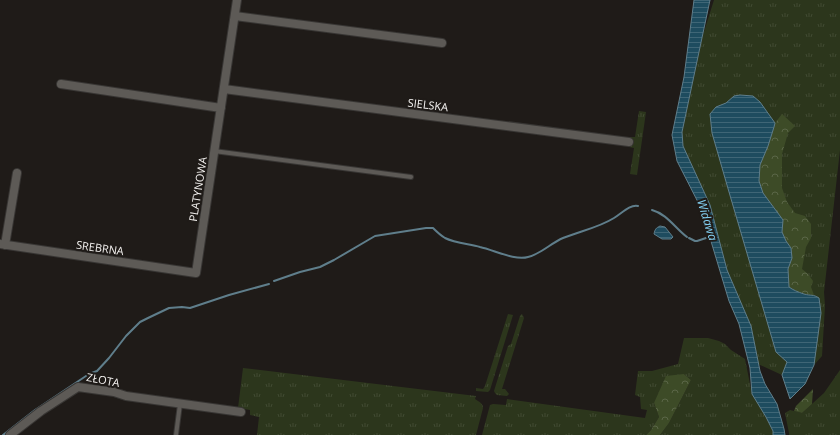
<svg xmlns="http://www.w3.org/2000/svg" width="840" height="435" font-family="'Open Sans',sans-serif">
  <defs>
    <pattern id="grass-tufts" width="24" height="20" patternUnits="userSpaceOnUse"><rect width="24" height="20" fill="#2c361c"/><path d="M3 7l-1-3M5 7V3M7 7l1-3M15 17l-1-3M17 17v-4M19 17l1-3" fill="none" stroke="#414a32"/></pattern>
    <pattern id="forest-crowns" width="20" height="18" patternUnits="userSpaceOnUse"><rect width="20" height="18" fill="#3d4b27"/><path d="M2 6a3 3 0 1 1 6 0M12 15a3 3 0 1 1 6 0" fill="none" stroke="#5a6647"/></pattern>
    <pattern id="water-rules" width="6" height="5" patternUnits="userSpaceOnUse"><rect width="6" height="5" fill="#1e4c5f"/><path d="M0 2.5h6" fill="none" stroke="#3f6676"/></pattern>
  </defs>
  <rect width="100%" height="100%" fill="#1f1b18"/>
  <path fill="url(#grass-tufts)" d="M714,0H840V150L824,292L825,306L822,356L814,365L805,384L790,399L782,375L758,364L751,326L727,270L710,205L683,146L682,132L702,38Z
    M639,111L646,112L637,175L630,174L634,148L629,147L630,137H635Z
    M508,314L513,315L490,390L488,392L476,391V388L483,389L485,386Z
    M522,314L524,318L502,389H505L509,394L507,396L497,395L495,393L494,391L508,346L511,344L520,316Z
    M684,338H708L719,341L725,344L731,350L745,359L752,394L766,417L773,431V435H660L669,423L691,380L684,374L654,403L659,417L651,430L646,435H482L490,405L493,404L506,405L507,399L645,418L647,410L641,409L640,397L635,395L638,371H652L678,364Z
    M243,368L476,396L475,399C479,402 483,403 483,408L476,435H257L259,417L250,415V410L238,408Z
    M840,370V435H789V433L785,413L790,410L802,413L824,393Z"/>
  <path fill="url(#forest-crowns)" d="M782,114L795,126L788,133L782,154V188L787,202L795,213L805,216L811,224V238L806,247L802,269L808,274L813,281L811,287L814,295C804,294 797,292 789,287L788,269L792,258L791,248L786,241L782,232L783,220L763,193L759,181L760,165L768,146L774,127L775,123Z
    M684,374L691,380L669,423L660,435H646L651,430L659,417L654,403L666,376Z
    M813,389L812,404L802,413L794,411L796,406Z"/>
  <path fill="url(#water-rules)" stroke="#5f7e8b" d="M694,0H710L682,132L683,146L710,205L727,270L751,326L760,371L765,384L777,404L784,429L785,435H773V431L766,417L752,394L750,368L739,324L729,301L701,208L677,161L672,135L684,77Z
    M740,95L753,96L760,102L775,123L774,127L768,146L760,165L759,181L763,193L783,220L782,232L786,241L791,248L792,258L788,269L789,287C793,290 798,292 804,294C811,296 813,294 819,298L821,313L814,365L805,384L790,399L782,375L787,362L776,352L729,192L712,133L710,114L716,107L726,103L734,96Z
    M660,226L665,227L673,237L671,239H662L654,234C655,229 656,228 660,226Z"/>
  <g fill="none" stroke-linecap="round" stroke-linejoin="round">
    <path stroke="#5f7e8b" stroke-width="2" d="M652,210C667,214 675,228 687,237
      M689,238L695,241H697L712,236
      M274,281L300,272L320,267L334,260L375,236L426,228H433C437,232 440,235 445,238C455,243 469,244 480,247C494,250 515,261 528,257C541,254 551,243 563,238C580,231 598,228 614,218C621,214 630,204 638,206
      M3,435L35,410L89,374L97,371L109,358L126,336L140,322L148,318L169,308L182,307L190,308L229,295L269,284"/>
    <g stroke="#383634" stroke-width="6">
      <path id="lane" d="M214,151L411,177
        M176,435L180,404"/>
    </g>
    <g stroke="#383634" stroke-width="10">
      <path id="street" d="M235,16L442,43
        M61,84L221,108
        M224,89L629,142
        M0,244L196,273L237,0
        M5,245L17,173
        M10,435L41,411L78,387L114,392L126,396L241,412"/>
    </g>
    <use href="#lane" stroke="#5d5a56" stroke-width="4"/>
    <use href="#street" stroke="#5d5a56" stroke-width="8"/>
  </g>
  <g text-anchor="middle" stroke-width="4" stroke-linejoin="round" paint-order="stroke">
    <g font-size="11" fill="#f6f4f2" stroke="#1f1b18">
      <text transform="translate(428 105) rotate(7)" y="4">SIELSKA</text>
      <text transform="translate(198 189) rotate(-81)" y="4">PLATYNOWA</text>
      <text transform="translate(100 248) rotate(8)" y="4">SREBRNA</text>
      <text transform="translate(103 380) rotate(11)" y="4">ZŁOTA</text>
    </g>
    <g font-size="12" font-style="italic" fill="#82cef0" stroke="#1f1b18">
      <text transform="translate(707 220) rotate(73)" y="4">Widawa</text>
    </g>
  </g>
</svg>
